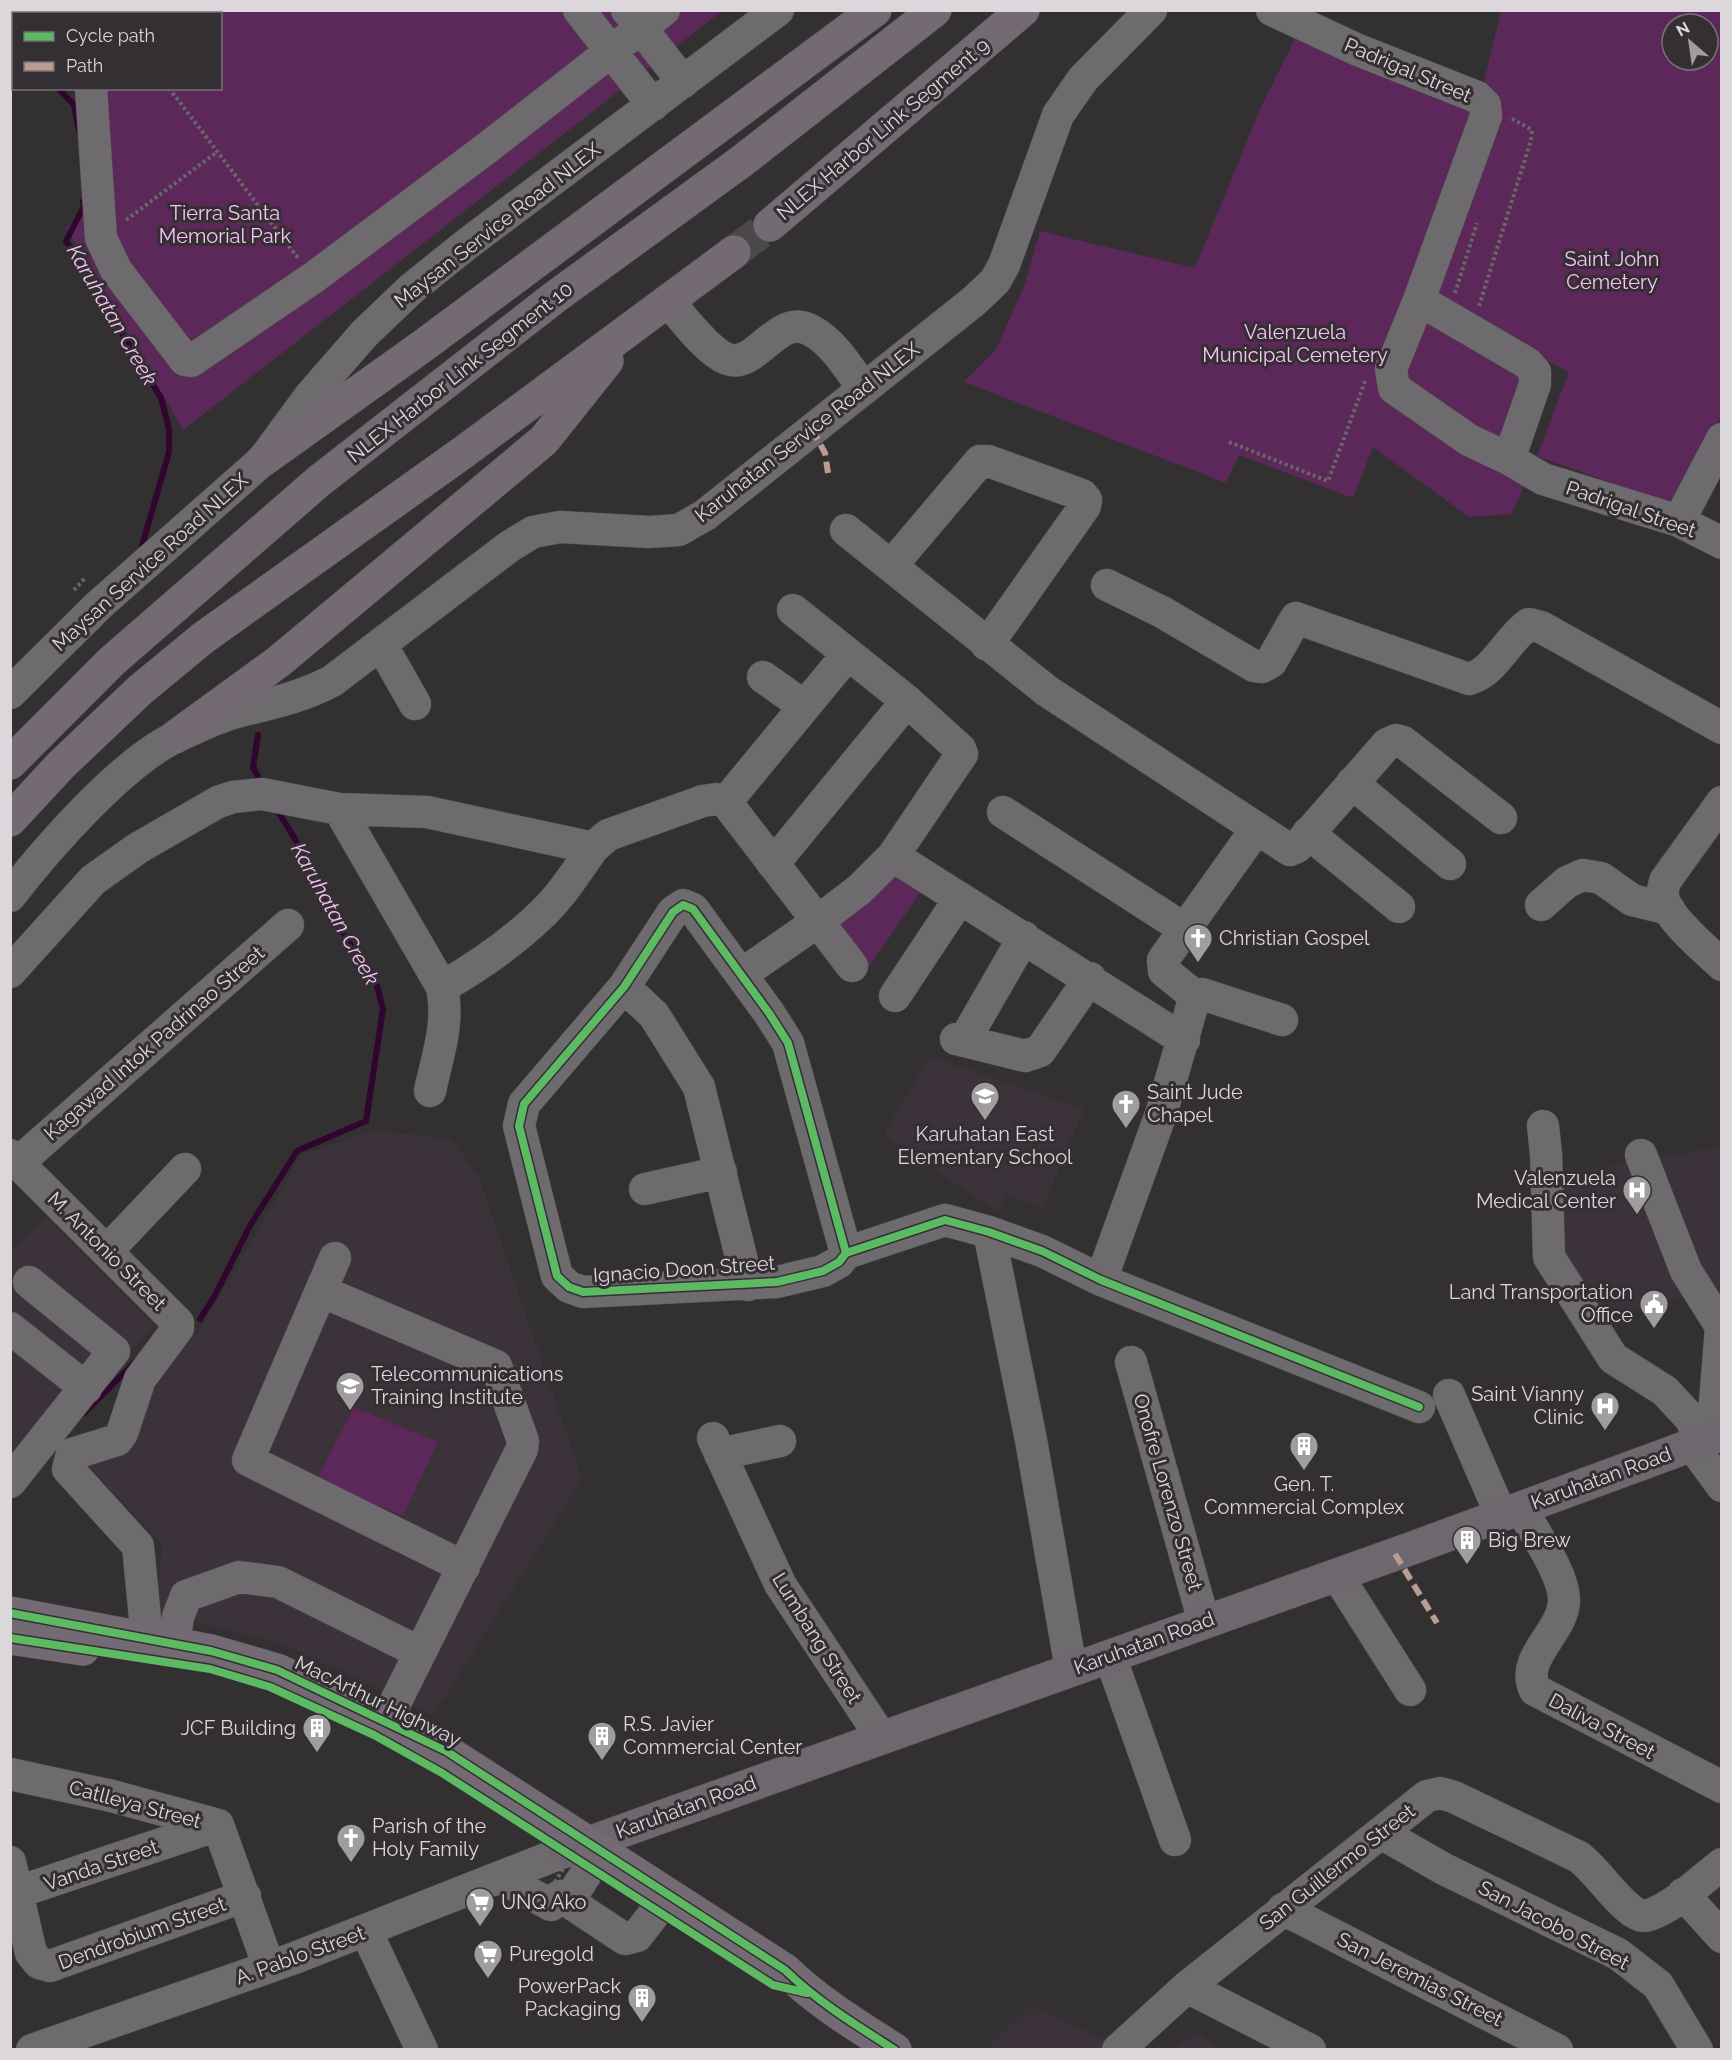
<svg xmlns="http://www.w3.org/2000/svg" width="1732" height="2060" font-family="Raleway,sans-serif">
  <rect width="100%" height="100%" fill="#333032"/>
  <path fill="#3b323a" d="M930,1056L1084,1109L1043,1208L1007,1195L998,1213L884,1134Z
    M375,1130L453,1140L480,1180L582,1479L433,1716L288,1646L156,1611L162,1543L88,1467L91,1453L149,1383L200,1330L301,1155Z
    M1721,1147V1312L1687,1296L1592,1318L1552,1255L1553,1175Z
    M46,1217L154,1325L70,1417L11,1489V1249Z
    M1030,2006L1109,2042L1101,2049L986,2050Z
    M1198,2033L1219,2049H1172Z"/>
  <path fill="#5b2859" fill-rule="evenodd" d="M71,11H722L183,430L66,228L88,208L84,101L71,89L220,88V14L70,13Z
    M1501,11H1721V415L1682,508L1537,456L1569,372L1431,301ZM1672,24H1708V60H1672Z
    M1298,33L1478,110L1414,305L1514,360L1524,380V485L1512,514L1469,517L1373,447L1353,498L1239,455L1226,483L964,382L996,349L1025,284L1040,231L1195,268L1260,109Z
    M900,868L924,887L864,974L831,927Z
    M354,1407L438,1442L403,1516L317,1479Z"/>
  <g fill="none" stroke-linecap="round" stroke-linejoin="round">
    <path stroke="#30062f" stroke-width="6" d="M63,14L65,10
      M58,88L74,105L79,131
      M83,201L84,206L66,241L161,398L169,429V452L142,546
      M258,735L253,767L262,784
      M200,1319L214,1297L251,1224L297,1151L366,1121L383,1009L377,986L344,934L317,875L276,808
      M84,1413L136,1361"/>
    <path stroke="#4c494b" stroke-width="33" stroke-dasharray="33 16" stroke-linecap="butt" d="M734,252L770,225"/>
    <g stroke="#514e50" stroke-width="33">
      <path id="minor" d="M579,10L653,105
        M627,10L683,82
        M1272,10L1358,50L1477,97L1485,105L1486,116L1419,300L1527,363L1535,372V384L1509,459
        M122,14L123,10
        M91,88L101,238L116,270L185,360L191,361L313,278L487,148L664,10
        M1419,300L1391,369L1394,388L1469,440L1509,459L1543,479L1679,521L1722,543
        M669,302C683,318 708,352 727,359C757,370 778,310 812,331C834,343 849,369 864,389
        M1679,521L1722,439
        M846,530L1047,691L1290,850L1297,847L1387,744L1396,740L1403,742L1501,818
        M891,566L980,461H988L1082,495L1086,500L1085,506L987,645
        M1107,585L1162,612L1254,666L1262,667L1271,662L1296,618L1469,679C1495,672 1507,639 1529,624L1541,627L1722,728
        M382,646L415,704
        M763,677L804,706
        M10,693L99,605L263,460L310,396L364,334L411,289L467,244L778,10
        M1352,783L1450,864
        M726,802L847,655
        M1722,802L1665,881C1664,885 1662,892 1663,896C1666,917 1706,950 1722,965
        M339,809L442,987C450,1023 437,1057 430,1091
        M1003,812L1183,928
        M1308,833L1399,907
        M893,856L1184,1040
        M773,864L907,701
        M10,896C47,848 124,760 178,736C195,728 215,718 233,713C268,704 300,698 332,681L510,546L533,532L560,527L649,532L679,530L705,515L974,301L995,281L1004,265L1058,115L1083,79L1151,10
        M1541,905L1567,882L1583,875L1601,878L1632,900L1669,909
        M10,972L93,880L138,848L218,802L233,797L262,794L339,809L427,812L593,848L608,835L703,801L716,799L726,802L852,966
        M742,974L817,922L860,889L893,856L962,754L960,749L907,701L793,610
        M442,987C477,967 513,942 542,914C562,895 577,871 593,848
        M624,987L654,1015L699,1087L748,1285
        M895,996L960,898
        M1193,997L1202,994L1282,1020
        M956,1039L1025,1056L1040,1051L1090,978
        M964,1041L1024,937
        M1543,1126L1546,1154L1549,1257L1613,1358L1665,1391L1691,1419L1701,1442
        M10,1155L178,1323V1328L140,1379L122,1433L117,1440L72,1454L68,1469L138,1546L147,1639
        M1641,1155L1686,1271L1720,1325
        M19,1162L288,925
        M645,1189L721,1172
        M989,1232L1031,1440L1071,1669
        M107,1251L185,1169
        M846,1253L788,1043L769,1013L693,909L683,905L673,912L624,987L524,1104L519,1126L557,1276L569,1287L583,1292L777,1282L823,1271L839,1262L846,1253L945,1220L989,1232L1042,1251L1101,1280L1419,1407
        M335,1258L248,1460L464,1567
        M1101,1280L1162,1111L1193,1003L1190,992L1164,971L1163,960L1257,828
        M321,1291L496,1366L523,1441L522,1449L386,1721
        M10,1328L86,1388
        M1131,1362L1204,1622
        M1449,1395L1501,1515
        M713,1438L780,1584L881,1737
        M1712,1438L1722,1316
        M1692,1445L1722,1486
        M720,1454L780,1441
        M10,1482L114,1351L29,1282
        M1521,1508C1533,1531 1565,1575 1564,1601C1563,1633 1519,1658 1535,1690L1722,1787
        M1337,1575L1410,1690
        M174,1644L178,1617L186,1596L239,1577L278,1582L419,1652
        M1110,1656L1175,1840
        M10,1774L112,1796L218,1825L269,1967
        M1381,1833L1444,1869L1618,1954L1658,1985L1697,2050
        M10,1862L31,1953L39,1963L50,1966L245,1896
        M591,1866L573,1894L572,1904L625,1939L637,1936L657,1910
        M502,1878L551,1905L560,1896L573,1894
        M18,1892L218,1825
        M1683,1894L1722,1937
        M1283,1909L1557,2050
        M366,1931L422,2050
        M1187,1987L1310,2050
        M32,2050L292,1959L566,1851
        M1118,2050L1187,1987L1427,1796L1440,1793L1454,1797L1579,1857C1599,1873 1612,1896 1632,1911C1637,1914 1643,1918 1649,1915C1674,1907 1701,1880 1722,1864"/>
    </g>
    <g stroke="#514e50" stroke-width="34">
      <path id="major" d="M566,1851L1415,1547L1722,1434"/>
    </g>
    <g stroke="#514e50" stroke-width="34">
      <path id="highway" d="M770,225L1023,10
        M263,460L424,345L875,10
        M175,737L278,662L544,440L607,361
        M10,763L112,661L319,481L555,297L742,161L935,10
        M10,820L61,765L140,690L203,638L465,451L734,252
        M10,1613L211,1651L277,1670L446,1751L785,1970C818,2002 856,2025 895,2050
        M10,1638L83,1649"/>
    </g>
    <path stroke="#696668" stroke-width="4" stroke-dasharray="3 3" stroke-linecap="butt" d="M169,88L298,258
      M126,220L217,152
      M1455,293L1477,223
      M1479,306L1531,140L1532,130L1509,117
      M1229,442L1328,481L1366,379
      M74,590L85,578"/>
    <use href="#minor" stroke="#6d6b6d" stroke-width="32"/>
    <use href="#major" stroke="#6e676e" stroke-width="33"/>
    <use href="#highway" stroke="#746a73" stroke-width="33"/>
    <path stroke="#696668" stroke-width="4" stroke-dasharray="3 3" stroke-linecap="butt" d="M555,1882L589,1827"/>
    <path stroke="#b99d93" stroke-width="6" stroke-dasharray="12 6" stroke-linecap="butt" d="M812,429L825,453L828,473
      M1395,1554L1437,1623"/>
    <g stroke="#342f33" stroke-width="11">
      <path id="cycleway" d="M846,1253L788,1043L769,1013L693,909L683,905L673,912L624,987L524,1104L519,1126L557,1276L569,1287L583,1292L777,1282L823,1271L839,1262L846,1253L945,1220L989,1232L1042,1251L1101,1280L1419,1407
        M10,1613L211,1651L277,1670L446,1751L785,1970C818,2002 856,2025 895,2050
        M10,1638L210,1669L270,1687L374,1735L442,1773L773,1985L807,1993"/>
    </g>
    <use href="#cycleway" stroke="#5cba63" stroke-width="8"/>
  </g>
  <defs>
    <g id="church-pin" transform="scale(1.5)"><path d="M0 17L-7.5 6A9.5 9.5 0 1 1 7.5 6Z" fill="#a09d9f" stroke="#342f33"/><path d="M-1.2-6h2.4v3.5h3.3v2.4h-3.3V6h-2.4V-.1h-3.3v-2.4h3.3Z" fill="#fff"/></g>
    <g id="school-pin" transform="scale(1.5)"><path d="M0 17L-7.5 6A9.5 9.5 0 1 1 7.5 6Z" fill="#a09d9f" stroke="#342f33"/><path d="M0-5L7-2L0 1L-7-2ZM-4 1L0 2.5L4 1V4Q0 6-4 4Z" fill="#fff"/></g>
    <g id="hospital-pin" transform="scale(1.5)"><path d="M0 17L-7.5 6A9.5 9.5 0 1 1 7.5 6Z" fill="#a09d9f" stroke="#342f33"/><path d="M-5-5h3v3.5h4V-5h3V5h-3V1.5h-4V5h-3Z" fill="#fff"/></g>
    <g id="civic-pin" transform="scale(1.5)"><path d="M0 17L-7.5 6A9.5 9.5 0 1 1 7.5 6Z" fill="#a09d9f" stroke="#342f33"/><path d="M-.6-6.5H3V-4.5H.6V-3L4-1V1h2V6H-6V1h2V-1L-.6-3ZM-1.2 2.5V6h2.4V2.5Z" fill="#fff"/></g>
    <g id="university-pin" transform="scale(1.5)"><path d="M0 17L-7.5 6A9.5 9.5 0 1 1 7.5 6Z" fill="#a09d9f" stroke="#342f33"/><path d="M0-5L7-2L0 1L-7-2ZM-4 1L0 2.5L4 1V4Q0 6-4 4Z" fill="#fff"/></g>
    <g id="building-pin" transform="scale(1.5)"><path d="M0 17L-7.5 6A9.5 9.5 0 1 1 7.5 6Z" fill="#a09d9f" stroke="#342f33"/><path d="M-4-6H4V6H1V3H-1V6H-4ZM-2.5-4.3h1.7v1.8h-1.7ZM.8-4.3h1.7v1.8H.8ZM-2.5-1h1.7V.8h-1.7ZM.8-1h1.7V.8H.8Z" fill="#fff"/></g>
    <g id="supermarket-pin" transform="scale(1.5)"><path d="M0 17L-7.5 6A9.5 9.5 0 1 1 7.5 6Z" fill="#a09d9f" stroke="#342f33"/><path d="M-6-5.5h2.5l.6 2H6L4.5 2H-2.5L-4.4-4H-6ZM-1.5 3.2a1.3 1.3 0 1 0 .1 0ZM3 3.2a1.3 1.3 0 1 0 .1 0Z" fill="#fff"/></g>
  </defs>
  <g fill-rule="evenodd">
    <use href="#church-pin" x="1198" y="938"/>
    <use href="#school-pin" x="985" y="1096"/>
    <use href="#church-pin" x="1126" y="1104"/>
    <use href="#hospital-pin" x="1637" y="1190"/>
    <use href="#civic-pin" x="1654" y="1304"/>
    <use href="#university-pin" x="350" y="1386"/>
    <use href="#hospital-pin" x="1605" y="1406"/>
    <use href="#building-pin" x="1304" y="1446"/>
    <use href="#building-pin" x="1467" y="1540"/>
    <use href="#building-pin" x="317" y="1728"/>
    <use href="#building-pin" x="602" y="1736"/>
    <use href="#church-pin" x="351" y="1838"/>
    <use href="#supermarket-pin" x="480" y="1902"/>
    <use href="#supermarket-pin" x="488" y="1954"/>
    <use href="#building-pin" x="642" y="1998"/>
  </g>
  <g text-anchor="middle" stroke-width="6" stroke-linejoin="round" paint-order="stroke">
    <g font-size="20" fill="#dbd7da" stroke="#342f33">
      <text transform="translate(1408 70) rotate(23)" y="7">Padrigal Street</text>
      <text transform="translate(883 129) rotate(-40)" y="7">NLEX Harbor Link Segment 9</text>
      <text transform="translate(497 225) rotate(-38)" y="7">Maysan Service Road NLEX</text>
      <text transform="translate(460 372) rotate(-38)" y="7">NLEX Harbor Link Segment 10</text>
      <text transform="translate(807 432) rotate(-38)" y="7">Karuhatan Service Road NLEX</text>
      <text transform="translate(1631 509) rotate(19)" y="7">Padrigal Street</text>
      <text transform="translate(150 562) rotate(-42)" y="7">Maysan Service Road NLEX</text>
      <text transform="translate(154 1043) rotate(-41)" y="7">Kagawad Intok Padrinao Street</text>
      <text transform="translate(107 1251) rotate(45)" y="7">M. Antonio Street</text>
      <text transform="translate(684 1269) rotate(-4)" y="7">Ignacio Doon Street</text>
      <text transform="translate(1601 1478) rotate(-20)" y="7">Karuhatan Road</text>
      <text transform="translate(1168 1492) rotate(74)" y="7">Onofre Lorenzo Street</text>
      <text transform="translate(817 1638) rotate(58)" y="7">Lumbang Street</text>
      <text transform="translate(1144 1643) rotate(-20)" y="7">Karuhatan Road</text>
      <text transform="translate(378 1701) rotate(26)" y="7">MacArthur Highway</text>
      <text transform="translate(1602 1726) rotate(28)" y="7">Daliva Street</text>
      <text transform="translate(135 1804) rotate(15)" y="7">Catlleya Street</text>
      <text transform="translate(686 1807) rotate(-20)" y="7">Karuhatan Road</text>
      <text transform="translate(101 1865) rotate(-19)" y="7">Vanda Street</text>
      <text transform="translate(1337 1867) rotate(-38)" y="7">San Guillermo Street</text>
      <text transform="translate(1554 1925) rotate(28)" y="7">San Jacobo Street</text>
      <text transform="translate(142 1933) rotate(-20)" y="7">Dendrobium Street</text>
      <text transform="translate(300 1955) rotate(-20)" y="7">A. Pablo Street</text>
      <text transform="translate(1420 1979) rotate(27)" y="7">San Jeremias Street</text>
    </g>
    <g font-size="20" fill="#fac3f5" stroke="#342f33">
      <text x="225" y="220">Tierra Santa<tspan x="225" dy="23">Memorial Park</tspan></text>
      <text x="1612" y="266">Saint John<tspan x="1612" dy="23">Cemetery</tspan></text>
      <text x="1295" y="339">Valenzuela<tspan x="1295" dy="23">Municipal Cemetery</tspan></text>
    </g>
    <g font-size="20" fill="#dbd7da" stroke="#342f33" text-anchor="start">
      <text x="1219" y="945">Christian Gospel</text>
      <text x="1147" y="1099">Saint Jude<tspan x="1147" dy="23">Chapel</tspan></text>
      <text x="985" y="1141" text-anchor="middle">Karuhatan East<tspan x="985" dy="23">Elementary School</tspan></text>
      <text x="1616" y="1185" text-anchor="end">Valenzuela<tspan x="1616" dy="23">Medical Center</tspan></text>
      <text x="1633" y="1299" text-anchor="end">Land Transportation<tspan x="1633" dy="23">Office</tspan></text>
      <text x="371" y="1381">Telecommunications<tspan x="371" dy="23">Training Institute</tspan></text>
      <text x="1584" y="1401" text-anchor="end">Saint Vianny<tspan x="1584" dy="23">Clinic</tspan></text>
      <text x="1304" y="1491" text-anchor="middle">Gen. T.<tspan x="1304" dy="23">Commercial Complex</tspan></text>
      <text x="1488" y="1547">Big Brew</text>
      <text x="623" y="1731">R.S. Javier<tspan x="623" dy="23">Commercial Center</tspan></text>
      <text x="296" y="1735" text-anchor="end">JCF Building</text>
      <text x="372" y="1833">Parish of the<tspan x="372" dy="23">Holy Family</tspan></text>
      <text x="501" y="1909">UNQ Ako</text>
      <text x="509" y="1961">Puregold</text>
      <text x="621" y="1993" text-anchor="end">PowerPack<tspan x="621" dy="23">Packaging</tspan></text>
    </g>
    <g font-size="21" font-style="italic" fill="#f9c2f4" stroke="#342f33">
      <text transform="translate(112 315) rotate(60)" y="7">Karuhatan Creek</text>
      <text transform="translate(335 914) rotate(61)" y="7">Karuhatan Creek</text>
    </g>
  </g>
  <rect width="1732" height="2060" fill="none" stroke="#dbd7da" stroke-width="24"/>
  <rect x="12" y="12" width="210" height="78" fill="#342f33" stroke="#777276" stroke-width="1.5"/>
  <rect x="24" y="32" width="30" height="9" fill="#5cba63" stroke="#777276" stroke-width="1.5"/>
  <text x="66" y="42" font-size="18" fill="#dbd7da">Cycle path</text>
  <rect x="24" y="62" width="30" height="9" fill="#b99d93" stroke="#777276" stroke-width="1.5"/>
  <text x="66" y="72" font-size="18" fill="#dbd7da">Path</text>
  <g transform="translate(1690 42) rotate(331)"><circle r="28" fill="#342f33" stroke="#777276" stroke-width="1.5"/>
  <path d="M0-4.5L10 22L0 15L-10 22Z" fill="#a09d9f"/>
  <text y="-9" font-size="16" font-weight="bold" text-anchor="middle" fill="#dbd7da">N</text>
  </g>
</svg>
